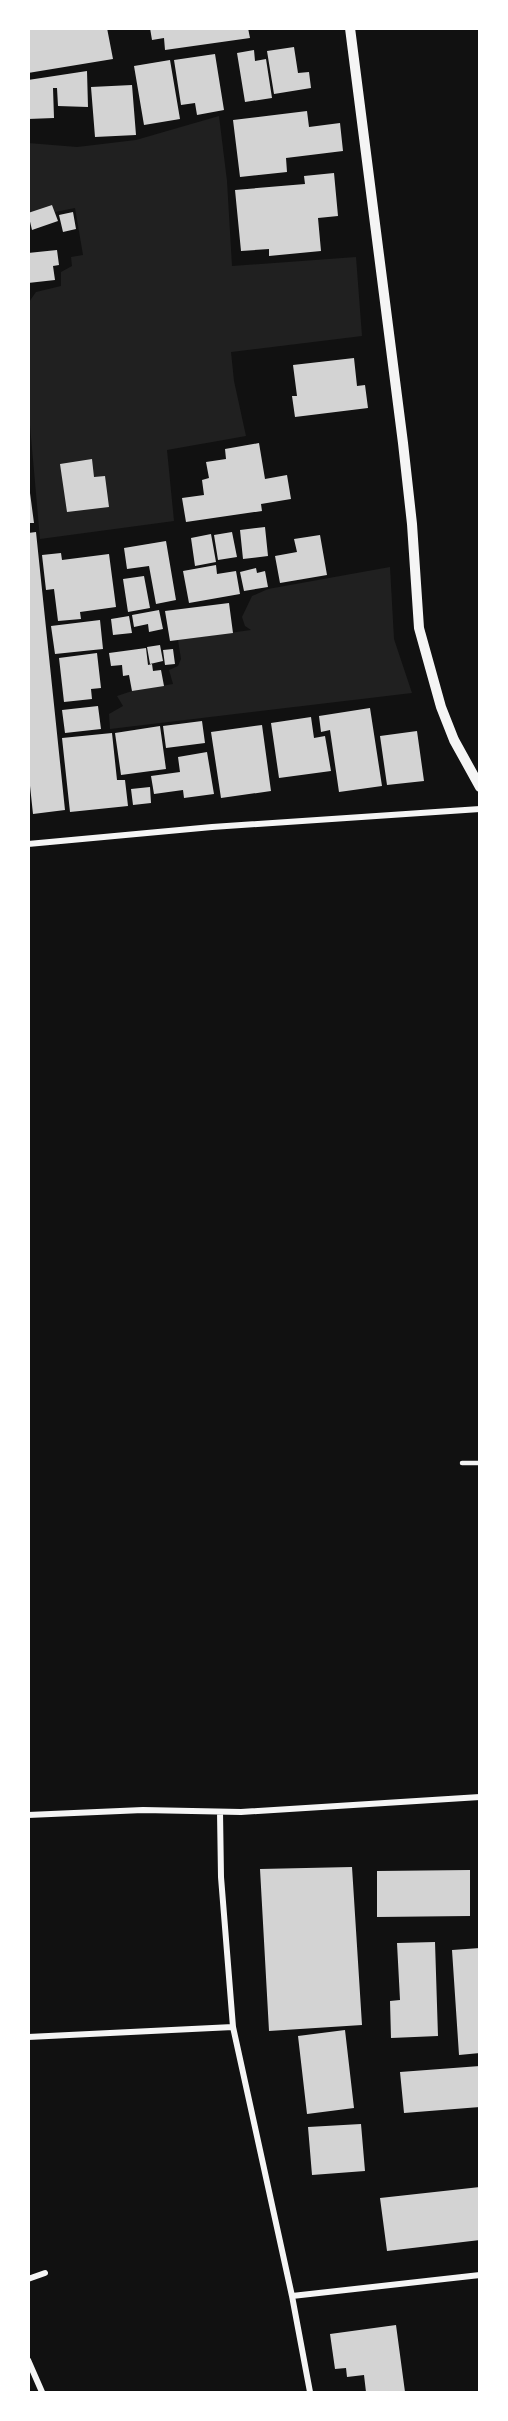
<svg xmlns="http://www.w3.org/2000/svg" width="508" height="2421" font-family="Inter,sans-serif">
  <rect width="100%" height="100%" fill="#111"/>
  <path fill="#202020" d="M219,116L227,181L232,266L356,257L362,336L231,352L234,381L246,436L167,450L174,521L40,539L29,414V302L36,292L61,286V272L72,266L71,257L83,255L75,208L55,212L52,205L29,213L28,143L77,147L136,140Z
    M390,567L394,639L412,693L110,729L109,714L123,706L117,696L132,691L173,684L169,670L178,666L181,659L178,640L251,630L245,626L242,617L252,596L268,589Z"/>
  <path fill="#d3d3d3" d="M28,28H107L113,59L28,73Z
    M150,28H248L250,38L165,50L164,38L152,40Z
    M294,47L298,73L309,72L311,88L274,94L267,51Z
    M254,50L255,61L266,59L272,98L245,102L237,53Z
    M215,54L224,110L197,115L195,103L181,105L174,60Z
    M170,60L180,119L144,125L134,66Z
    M87,71L88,107L58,106L57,88H53L54,118L28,119V80Z
    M132,85L136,135L95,137L91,87Z
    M307,111L309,127L340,123L343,151L286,158L287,172L240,177L233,120Z
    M334,173L338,216L318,218L321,251L269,256V249L241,251L235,190L305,184L304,176Z
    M52,205L58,221L32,230L28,213Z
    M73,212L76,229L63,232L59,215Z
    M57,250L59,265L53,266L55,280L28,283V253Z
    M354,358L357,386L365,385L368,408L295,417L292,396H297L293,365Z
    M259,443L265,479L287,475L291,499L261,504L262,511L186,522L182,498L204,495L202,480L209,478L206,462L226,459L225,449Z
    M92,459L94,477L105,476L109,507L67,512L60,464Z
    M28,478L34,523H28Z
    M265,527L268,556L243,559L240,530Z
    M36,532L65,810L33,814L28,767V533Z
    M232,532L237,557L218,560L214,535Z
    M211,534L216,562L195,566L191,538Z
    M320,535L327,575L280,583L275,556L297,552L294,539Z
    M166,541L176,600L156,604L149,566L127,569L124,548Z
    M61,553L62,560L109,554L116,607L80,612L81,619L58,621L54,589L46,590L42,555Z
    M216,565L217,574L236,571L240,594L189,603L183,571Z
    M256,568L257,573L265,571L268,587L244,591L240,572Z
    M144,576L150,608L128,612L123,579Z
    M229,603L233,633L170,641L165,611Z
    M159,610L163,629L149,632L148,624L134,627L132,615Z
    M129,616L132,633L113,635L111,619Z
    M100,620L103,649L55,654L51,626Z
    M160,645L163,661L150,664L147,647Z
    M146,648L148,665L152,664L153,671L161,670L164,686L132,691L129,675L123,676L122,665L111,666L109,653Z
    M173,649L175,664L165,665L163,650Z
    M97,653L101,688L91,689L92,699L64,702L59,658Z
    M98,706L101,729L65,733L62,710Z
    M370,708L382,786L339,792L330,730L321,732L319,716Z
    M311,717L314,738L325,736L331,771L279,778L271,723Z
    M202,721L205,743L166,748L163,726Z
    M262,725L271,791L221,798L211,732Z
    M160,726L166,769L121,775L115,733Z
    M417,731L424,781L387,785L380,736Z
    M112,733L117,780H125L128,806L70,812L62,738Z
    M207,752L214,794L184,798L183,790L154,794L151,776L180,772L178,757Z
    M150,787L151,803L133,805L131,789Z
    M352,1867L362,2025L269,2031L260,1869Z
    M470,1870V1916L377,1917V1871Z
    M435,1942L438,2036L391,2038L390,2001L400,2000L397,1943Z
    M480,1948V2053L459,2055L452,1950Z
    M345,2030L354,2108L307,2114L298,2036Z
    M480,2066V2107L404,2113L400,2072Z
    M361,2124L365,2171L312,2175L308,2127Z
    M480,2187V2240L387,2251L380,2198Z
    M396,2325L405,2392H366L364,2375L347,2377L346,2368L335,2369L330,2334Z"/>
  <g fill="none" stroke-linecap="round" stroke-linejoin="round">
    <path stroke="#f5f5f5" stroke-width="4.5" d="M462,1463H480"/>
    <path stroke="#f5f5f5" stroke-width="6" d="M28,844L212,827L480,809
      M220,1812L221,1877L233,2027L292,2296L310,2392
      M28,1815L143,1810L241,1812L480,1797
      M28,2037L233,2027
      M28,2279L45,2273
      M292,2296L480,2275
      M28,2360L42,2392"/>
    <path stroke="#f5f5f5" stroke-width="10" d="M350,28L403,443L412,524L419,628L441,707L454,740L480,787"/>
  </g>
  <rect width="508" height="2421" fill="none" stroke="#ffffff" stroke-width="60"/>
</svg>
